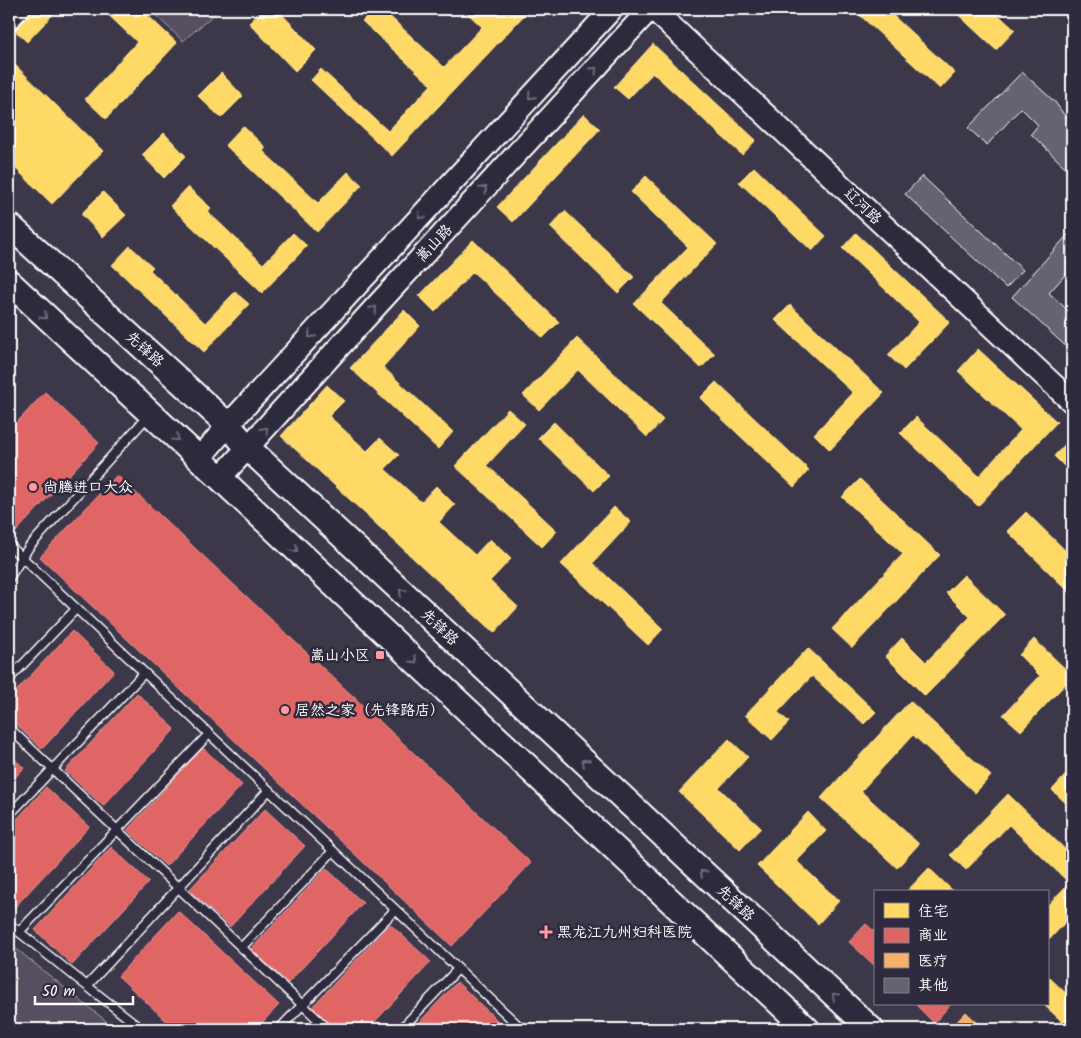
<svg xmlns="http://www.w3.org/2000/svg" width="1081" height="1038" font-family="Kalam,'LXGW WenKai TC',sans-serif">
  <rect width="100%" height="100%" fill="#3c3749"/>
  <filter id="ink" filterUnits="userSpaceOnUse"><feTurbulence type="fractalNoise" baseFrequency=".02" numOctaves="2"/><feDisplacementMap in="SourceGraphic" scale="10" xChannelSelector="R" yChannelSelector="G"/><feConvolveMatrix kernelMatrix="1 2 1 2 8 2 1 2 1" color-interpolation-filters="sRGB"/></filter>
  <g filter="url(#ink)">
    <path fill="#555060" stroke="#aaa8b0" d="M149,9H218L217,12L183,41Z
      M9,943L116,1029H22L9,1018Z"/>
    <path fill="#ffd966" stroke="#ffe494" d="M26,9H58L27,42L10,26Z
      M102,9H141L177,43L106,119L85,99L137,42Z
      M264,9H277L316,50L295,71L249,23Z
      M374,9H382L444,67L482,27L463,9H530L392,156L311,80L321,69L388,131L431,85L362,21Z
      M853,9H886L955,73L940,89Z
      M952,9H992L1015,30L996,50Z
      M653,44L756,140L742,155L653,73L628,99L614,87Z
      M9,59L103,151L52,204L9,162Z
      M221,73L243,96L221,118L198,96Z
      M584,114L600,129L513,222L497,207Z
      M243,126L266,148L263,151L318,203L348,172L362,185L317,232L225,145Z
      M164,133L186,156L164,178L142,155Z
      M754,167L826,236L812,251L739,182Z
      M646,176L717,244L661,303L715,354L701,368L634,304L688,247L631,192Z
      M188,187L211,208L208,212L263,264L293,233L307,246L262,293L170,206Z
      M103,192L126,215L103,237L81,214Z
      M565,211L634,277L618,293L550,227Z
      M856,233L950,322L904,370L888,355L919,322L842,248Z
      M473,240L559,322L543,338L473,272L435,312L419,296Z
      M130,246L153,267L150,270L205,323L235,292L249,304L204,352L112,265Z
      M790,305L884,393L830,450L814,434L853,393L775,320Z
      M404,310L420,326L383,367L453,432L438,449L350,368Z
      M577,338L663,420L647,437L578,370L539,410L523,395Z
      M978,349L1057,422L978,506L900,433L916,417L979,476L1021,430L958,371Z
      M716,382L809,470L794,487L700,398Z
      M327,385L344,401L329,416L367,451L380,438L399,455L385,469L421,502L436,486L455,505L439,522L475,555L490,539L511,559L490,581L518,607L494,633L281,436Z
      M508,409L525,424L487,465L557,531L542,547L455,466Z
      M554,422L609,476L594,491L538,438Z
      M1071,438L1072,439V474L1054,456Z
      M860,479L940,555L852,648L832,629L903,554L842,497Z
      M614,507L631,522L593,563L663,629L648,645L561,564Z
      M1026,512L1072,557V595L1007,531Z
      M964,575L1005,615L925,696L885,656L902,638L926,662L970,617L946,593Z
      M1034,639L1072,675V677L1021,731L1003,715L1040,676L1019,655Z
      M808,648L876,712L864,724L812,676L778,712L789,722L772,740L745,715Z
      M910,701L991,776L975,793L913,735L861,791L919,844L897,868L821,798Z
      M729,739L748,757L719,788L761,828L740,850L679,792Z
      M1072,768V809L1052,790Z
      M1008,794L1072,856V915L1050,939L1047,937V906L1069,883L1009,825L966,870L950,855Z
      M808,812L826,831L797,861L839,901L818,924L757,866Z
      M929,868L954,892H906Z
      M1049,977L1072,999V1029H1070L1043,1004H1047V980Z"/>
    <path fill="#e06666" stroke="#e99494" d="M45,392L99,443L13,535L9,531V431Z
      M117,475L531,863L452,946L40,557Z
      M72,631L114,671L42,749L9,718V699Z
      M137,693L175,729L103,806L65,771Z
      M203,748L242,785L166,866L127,830Z
      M9,754L24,768L9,784Z
      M46,787L89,827L14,908L9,903V828Z
      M265,809L305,846L230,927L189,890Z
      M111,847L149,882L72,965L35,930Z
      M326,868L363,903L288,983L251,949Z
      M178,911L279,1005L256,1029H175L118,976Z
      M390,924L431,962L368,1029H334L311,1008Z
      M866,924L875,932V966L849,942Z
      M457,982L498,1021L490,1029H413Z
      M915,1004H951L934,1023Z"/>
    <path fill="#f6b26b" stroke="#f9c997" d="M966,1012L984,1029H950Z"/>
    <path fill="#666270" stroke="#fff" d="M1022,72L1055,102L1072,126V174L1031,134L1038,125L1021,108L987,145L968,128Z
      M922,176L1023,270L1006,288L905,194Z
      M1072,230V267L1049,293L1072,314V352L1012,297Z"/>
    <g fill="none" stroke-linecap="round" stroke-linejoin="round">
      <g stroke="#fff" stroke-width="11">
        <path id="lane" d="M9,545L521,1028L519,1029
          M9,578L29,547L149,415
          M9,679L76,609
          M9,728L328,1029
          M9,815L144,673
          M9,924L87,986L269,790
          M19,932L209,734
          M241,948L333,851
          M87,986L142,1029
          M279,1029L395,910
          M401,1029L458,969"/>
      </g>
      <g stroke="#fff" stroke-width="19">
        <path id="street" d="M9,23L22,9"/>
      </g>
      <g stroke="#fff" stroke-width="25">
        <path id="secondary" d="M653,9L1072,402
          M199,459L228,425L612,9
          M220,478L380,302L650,9"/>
      </g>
      <g stroke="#fff" stroke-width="28">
        <path id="primary" d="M9,225L228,425L248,448L871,1029
          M9,282L220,478L807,1029"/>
      </g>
      <use href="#lane" stroke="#2f2a3d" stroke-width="8"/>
      <use href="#street" stroke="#2f2a3d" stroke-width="15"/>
      <use href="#secondary" stroke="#2f2a3d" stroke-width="21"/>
      <use href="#primary" stroke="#2f2a3d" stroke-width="24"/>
    </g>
    <defs><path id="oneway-chevron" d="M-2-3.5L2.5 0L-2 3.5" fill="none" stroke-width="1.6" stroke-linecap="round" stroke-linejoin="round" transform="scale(1.25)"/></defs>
    <g stroke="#6d6a77">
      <use href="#oneway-chevron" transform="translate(594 70) rotate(-47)"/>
      <use href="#oneway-chevron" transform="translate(531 96) rotate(133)"/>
      <use href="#oneway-chevron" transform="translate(484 189) rotate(-47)"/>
      <use href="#oneway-chevron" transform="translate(421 216) rotate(133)"/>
      <use href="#oneway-chevron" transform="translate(374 309) rotate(-48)"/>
      <use href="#oneway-chevron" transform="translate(44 316) rotate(43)"/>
      <use href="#oneway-chevron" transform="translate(311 335) rotate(133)"/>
      <use href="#oneway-chevron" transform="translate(265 430) rotate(-48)"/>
      <use href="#oneway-chevron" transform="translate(176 438) rotate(43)"/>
      <use href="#oneway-chevron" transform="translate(295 549) rotate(43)"/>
      <use href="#oneway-chevron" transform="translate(402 592) rotate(-137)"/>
      <use href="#oneway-chevron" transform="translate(414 660) rotate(43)"/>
      <use href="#oneway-chevron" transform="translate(585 762) rotate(-137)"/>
      <use href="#oneway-chevron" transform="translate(703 873) rotate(-137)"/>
      <use href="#oneway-chevron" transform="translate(835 996) rotate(-137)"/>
    </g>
  </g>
  <g fill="#ff9aa2" stroke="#2f2a3d" stroke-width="2">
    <circle cx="33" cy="487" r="5"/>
    <rect x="375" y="650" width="10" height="10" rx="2.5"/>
    <circle cx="285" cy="710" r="5"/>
    <path d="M543.5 924.5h5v5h5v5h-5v5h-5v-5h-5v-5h5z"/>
  </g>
  <g text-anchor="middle" stroke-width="5" stroke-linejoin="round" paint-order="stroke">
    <g font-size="15" fill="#fff" stroke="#2f2a3d">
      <text transform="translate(863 206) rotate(43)" y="5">辽河路</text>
      <text transform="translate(434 243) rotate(-47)" y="5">嵩山路</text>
      <text transform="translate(145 349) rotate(42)" y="5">先锋路</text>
      <text transform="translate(440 627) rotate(43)" y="5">先锋路</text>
      <text transform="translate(736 903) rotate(43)" y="5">先锋路</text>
    </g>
    <g font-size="15" fill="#fff" stroke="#2f2a3d" text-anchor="start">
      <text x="43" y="492">尚腾进口大众</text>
      <text x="370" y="660" text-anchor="end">嵩山小区</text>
      <text x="295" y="715">居然之家（先锋路店）</text>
      <text x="557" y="937">黑龙江九州妇科医院</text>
    </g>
  </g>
  <rect width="1081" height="1038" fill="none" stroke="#2f2a3d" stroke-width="30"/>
  <rect x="15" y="15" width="1051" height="1008" fill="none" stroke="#fff" stroke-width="2" filter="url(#ink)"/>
  <rect x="874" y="890" width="175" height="115" fill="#2f2a3d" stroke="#827f8b"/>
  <rect x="884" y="903" width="25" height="15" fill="#ffd966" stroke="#827f8b"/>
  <text x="918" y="916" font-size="15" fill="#ffffff">住宅</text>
  <rect x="884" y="928" width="25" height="15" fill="#e06666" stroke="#827f8b"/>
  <text x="918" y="940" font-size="15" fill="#ffffff">商业</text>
  <rect x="884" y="953" width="25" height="15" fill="#f6b26b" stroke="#827f8b"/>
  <text x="918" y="966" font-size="15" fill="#ffffff">医疗</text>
  <rect x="884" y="978" width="25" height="15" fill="#666270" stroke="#827f8b"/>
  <text x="918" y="990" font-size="15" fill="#ffffff">其他</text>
  <path d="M35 996v8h98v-8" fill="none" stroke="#ffffff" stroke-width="2.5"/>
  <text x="42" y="996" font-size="15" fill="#ffffff" stroke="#2f2a3d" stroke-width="4" paint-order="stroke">50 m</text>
</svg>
